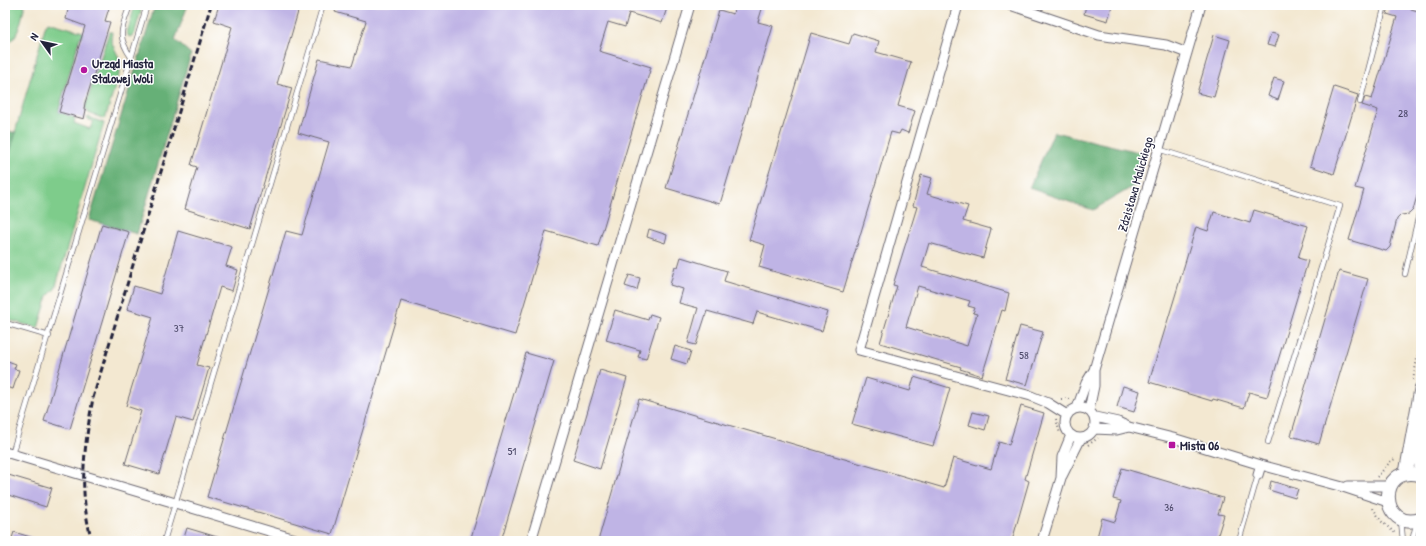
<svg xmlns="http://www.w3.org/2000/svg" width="1426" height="546" font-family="'Patrick Hand',sans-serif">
  <rect width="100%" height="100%" fill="#fff"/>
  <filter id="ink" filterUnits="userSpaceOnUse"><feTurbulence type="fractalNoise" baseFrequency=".025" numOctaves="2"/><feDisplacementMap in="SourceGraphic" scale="8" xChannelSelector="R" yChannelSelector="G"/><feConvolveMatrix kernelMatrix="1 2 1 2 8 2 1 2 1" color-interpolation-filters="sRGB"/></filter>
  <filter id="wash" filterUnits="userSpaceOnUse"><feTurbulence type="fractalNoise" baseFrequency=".012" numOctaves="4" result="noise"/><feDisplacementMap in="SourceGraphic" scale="16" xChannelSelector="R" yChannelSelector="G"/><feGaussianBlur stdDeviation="0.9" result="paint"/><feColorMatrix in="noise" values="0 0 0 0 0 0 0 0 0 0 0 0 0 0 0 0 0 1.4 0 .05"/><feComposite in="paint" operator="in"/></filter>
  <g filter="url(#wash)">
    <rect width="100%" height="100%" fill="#f3e8d1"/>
    <path fill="#7ecc8b" stroke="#507763" d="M5,5H25C21,18 20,39 5,44Z
      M135,5H141L142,7L134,35L129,37L127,33Z
      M48,22L83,32L82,37H80L59,109V112L75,118L74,123L90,129L93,121L87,119L88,117L104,123L55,289L48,296L38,328L5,319V168L45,27Z
      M109,32H112L111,41L120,60L121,68L105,119L88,113V111L85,108Z"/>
    <path fill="#66b077" stroke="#446959" d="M155,5H188L175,40L191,54L137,234L89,220Z
      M5,132H16L5,169Z
      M1054,132L1143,153L1134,186L1093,210L1029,188Z"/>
    <g id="blocks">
      <path fill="#bfb4e5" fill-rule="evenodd" d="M69,5H100L109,8L105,21L110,22L85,103L84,109L86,110L84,119L59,112L85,26L66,19Z
        M219,5H300L277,84L292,88L250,229L185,209L197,167L191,165L232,27L214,21Z
        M337,5H668L662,23L629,13L625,27L608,22L599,51L651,67L598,246L546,231L515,335L401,301L332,534L207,497L286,231L302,235L329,142L298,133L319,59L352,66L366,21L335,12Z
        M735,5H750L762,9L758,22L773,26L720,204L666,188L719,10L733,14Z
        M1086,5H1112L1108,21L1084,14Z
        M1390,5H1398L1421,12V182L1413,210L1409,214L1401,215L1397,219L1390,247L1386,251L1349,240L1364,190L1355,188L1378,110L1362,105L1365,97L1372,99L1397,17L1387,14Z
        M811,33L849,44L853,33L879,41L876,52L911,62L898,106L915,111L908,133L901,130L899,134L891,132L843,292L759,267L765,245L749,240Z
        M1271,33L1279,35L1275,47L1267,45Z
        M1214,35L1230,40L1214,97L1197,93Z
        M1274,78L1284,81L1278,100L1268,96Z
        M1334,87L1358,95L1334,174L1310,166Z
        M921,175L932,178L927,194L968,206L963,221L991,229L983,258L929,243L922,267L1009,293L1005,311L1002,310L982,376L960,369L961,367L880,343L897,286L893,285L917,207L913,206ZM918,286L970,301L968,306L975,308L973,313L977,314L967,346L906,327Z
        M1254,210L1308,226L1298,258L1308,261L1267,397L1249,392L1244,408L1213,399L1212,401L1149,382L1196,227L1208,231L1214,212L1250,223Z
        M102,224L129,232L70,429L44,421Z
        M649,229L667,235L665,243L647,237Z
        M178,231L232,247L226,266L238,270L232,291L220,287L197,365L209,368L193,422L176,417L159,474L125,464L141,411L126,406L153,317L127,309L134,286L160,294Z
        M681,257L727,271L724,281L828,312L822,331L757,312L753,324L707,311L696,345L688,343L698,308L679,303L683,289L670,285L675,266L678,267Z
        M1339,271L1368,279L1319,444L1291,436Z
        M629,275L640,278L637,290L625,286Z
        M615,310L648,320L650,314L659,317L646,359L638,357L640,350L606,340Z
        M1020,326L1043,332L1027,385L1005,379Z
        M675,346L691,351L687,364L671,359Z
        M526,353L554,361L501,541H470Z
        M5,360L16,364L14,369L19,370L13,389L5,387Z
        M600,370L627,378L600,469L573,460Z
        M914,377L950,388L933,446L852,424L866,378L910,391Z
        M1123,386L1140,391L1134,412L1117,407Z
        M639,399L944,488L953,458L991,469L999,442L1009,445L1021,406L1044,413L1025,479L1029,481L1012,541H598Z
        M973,412L989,416L985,430L969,425Z
        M1122,468L1223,498L1218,514L1224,515L1216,541H1096L1102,518L1115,522L1121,501L1113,499Z
        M5,474L52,488L46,507L5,494Z
        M1271,481L1298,489L1295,498L1269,490Z
        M187,528L224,539V541H183Z
        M14,532L37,539L36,541H11Z"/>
    </g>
  </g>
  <g filter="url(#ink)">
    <use href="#blocks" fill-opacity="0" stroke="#6b6770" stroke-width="1"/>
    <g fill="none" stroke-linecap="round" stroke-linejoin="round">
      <g stroke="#6b6770" stroke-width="6">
        <path id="lane" d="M130,5C122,28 116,35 131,57
          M1360,102L1385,5
          M1158,149L1340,206L1268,442
          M1421,206L1419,214L1421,215
          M1405,274L1419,214
          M5,323L49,336
          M12,454L147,5
          M1401,520L1403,541
          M164,541L323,5
          M1239,541L1258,475
          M1412,541L1417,521"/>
      </g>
      <g stroke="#6b6770" stroke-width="11">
        <path id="street" d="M958,5L859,350L1031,396L1048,403L1067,415
          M1010,5L1099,35L1166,45L1187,53
          M1065 423a15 15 0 1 1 30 0a15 15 0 1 1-30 0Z
          M1077,408L1086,383L1094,370L1201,5
          M1089,410L1094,386V370
          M1095,417L1118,422L1129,427L1173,438L1261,465L1343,487L1388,502
          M1094,429L1117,430L1129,427
          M5,452L302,541
          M1258,475L1261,465
          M1062,476L1081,438
          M1348,486H1390
          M531,541L690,5
          M1042,541L1061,478L1062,457L1071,435"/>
      </g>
      <g stroke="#6b6770" stroke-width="15">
        <path id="secondary" d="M1420,438L1421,474
          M1406,473L1421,389
          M1421,475C1375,462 1380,534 1421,519"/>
      </g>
      <path stroke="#6b6770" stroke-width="2" stroke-dasharray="1 3" stroke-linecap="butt" d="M1413,380L1421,338
        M1061,399L1070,398
        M1056,419L1060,434
        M1088,445L1098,438
        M1377,477L1391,461L1397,458
        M1373,508L1381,521L1395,533"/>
      <use href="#lane" stroke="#fff" stroke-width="4.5"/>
      <use href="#street" stroke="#fff" stroke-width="9"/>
      <use href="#secondary" stroke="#fff" stroke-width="13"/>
      <path stroke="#22223b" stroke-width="3" stroke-dasharray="6 3" stroke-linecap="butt" d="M92,541C78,491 84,448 93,398L211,5"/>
    </g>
  </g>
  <g fill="#b5179e" stroke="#fff" stroke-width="1.5">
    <circle cx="84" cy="70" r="4"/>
    <rect x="1168" y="441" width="8" height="8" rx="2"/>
  </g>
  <g text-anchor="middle" stroke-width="3" stroke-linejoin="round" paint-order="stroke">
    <g font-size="11" fill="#494666">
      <text x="1403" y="117">28</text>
      <text x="179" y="332">37</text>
      <text x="1024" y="359">58</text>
      <text x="512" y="455">51</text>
      <text x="1169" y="511">36</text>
    </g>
    <g font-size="13" font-weight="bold" fill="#22223b" stroke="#fff" text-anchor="start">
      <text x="92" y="68">Urząd Miasta<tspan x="92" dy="15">Stalowej Woli</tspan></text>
      <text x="1180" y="450">Mista 06</text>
    </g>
    <g font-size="13" fill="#22223b" stroke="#fff">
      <text transform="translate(1135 184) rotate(-74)" y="5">Zdzisława Malickiego</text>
    </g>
  </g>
  <rect width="1426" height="546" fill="none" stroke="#fff" stroke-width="20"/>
  <g transform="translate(42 42) rotate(303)" stroke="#ffffff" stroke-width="3" paint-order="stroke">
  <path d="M0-3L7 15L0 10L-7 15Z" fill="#22223b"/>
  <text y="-6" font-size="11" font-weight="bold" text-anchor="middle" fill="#22223b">N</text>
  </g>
</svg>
